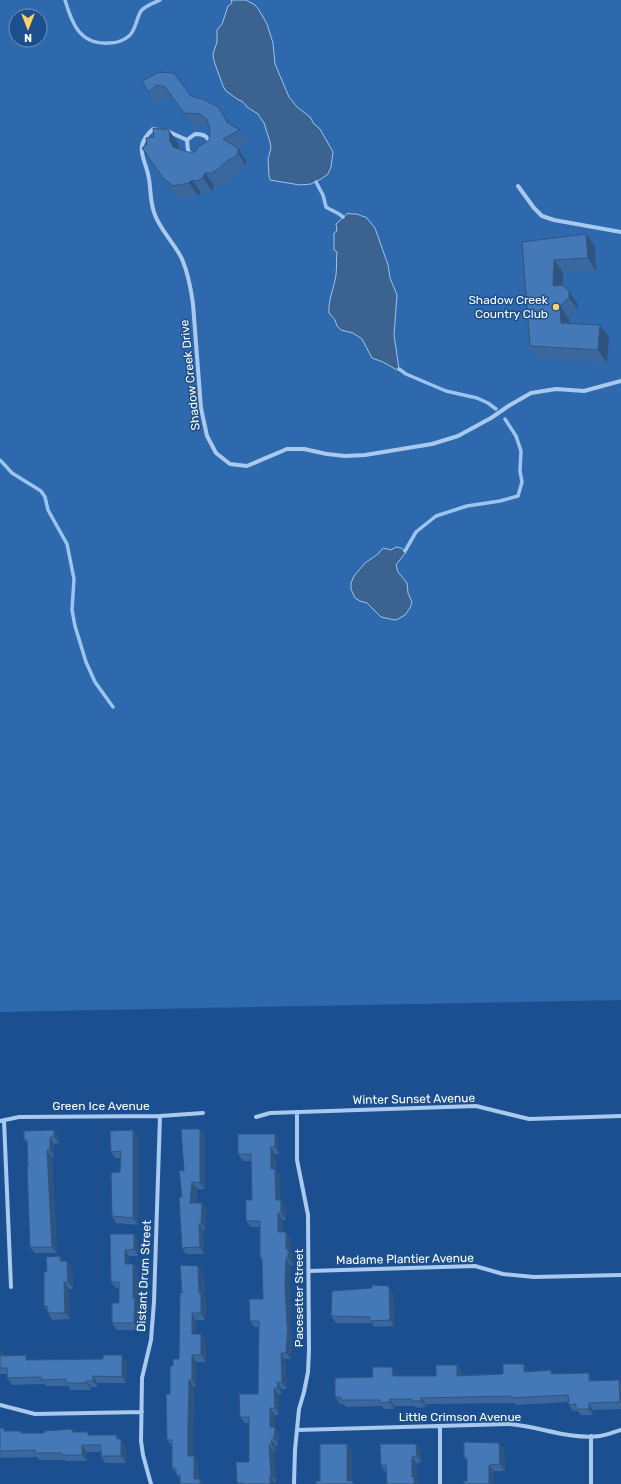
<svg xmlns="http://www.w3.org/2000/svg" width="621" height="1484" font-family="Rubik,sans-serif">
  <rect width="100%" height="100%" fill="#1b4f8f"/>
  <path fill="#2e69ad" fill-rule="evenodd" d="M0,0H621V1000L0,1012ZM16,16H40V40H16Z"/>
  <path fill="#3c6290" stroke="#9cc4f0" d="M231,0H246L255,5L259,10L267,24L273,43L275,64L289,97L297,107L310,117L314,124L320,129L333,152L331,167L328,174L321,179L311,184L300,185L270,180L269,176L268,159L271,148L270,142L264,123L258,114L247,107L243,102L237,99L226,91L223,86L214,61L213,54L217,42V30L222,24L228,6L231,4L232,2Z
    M348,213C351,214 352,214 356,214C359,214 362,217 366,217L375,228L388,265L390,278L397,295L394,335L399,369L397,370L383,362L372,358L362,339L353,333L341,330L337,326L335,320L329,313C328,300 334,288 336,275C337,267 336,260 337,252L334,250V233L337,231L336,224Z
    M396,547L401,548L406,552L396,565L398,572L407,583L408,593L412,602L410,608L405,615L398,619L395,620L381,617L367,603L360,601L355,598L351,589V583L354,576L365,563L378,554L383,548L391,550Z"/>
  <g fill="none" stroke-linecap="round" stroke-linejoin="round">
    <path stroke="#9cc4f0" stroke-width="3.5" d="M65,0C72,24 80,45 109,43C116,43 123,41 129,36C136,30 136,19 141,11C145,6 154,3 160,0
      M316,182L323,195L326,207C332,211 338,212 343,217
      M399,369L406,374L446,391L477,398L488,403L496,409
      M0,460L12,473L41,491L45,497L48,510L67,544L74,579L72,610L75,626L86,662L95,682L113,707
      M405,551L416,532L436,516L467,506L500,501L518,496L522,482L520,471L521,451L516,436L505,419"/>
    <path stroke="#a9c9ee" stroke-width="4" d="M158,130L153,129C132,148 146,158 149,179C151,191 150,203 155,215C161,231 175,244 182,259C188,273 191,289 193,304L201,408L207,436L216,453L230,464L247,466L287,449H304L327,454L345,456L365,455L432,444L458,436L491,418L510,405L531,393L556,389L584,391L621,381
      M167,131L187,140
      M195,134C209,134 210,140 209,152L202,156H194L188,151L187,140Z
      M518,186L534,208L542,216L554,220L621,232
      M256,1117L270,1113L476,1106L529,1119L621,1116
      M4,1120L11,1287
      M0,1121L19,1117L160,1116L203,1113
      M309,1271L475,1266L503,1274L534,1277L621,1275
      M0,1405L35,1414L142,1412
      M440,1426V1484
      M297,1430L509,1424C539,1426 569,1440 600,1436C607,1435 614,1432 621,1430
      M151,1484L143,1455L141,1441L142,1378L151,1340L154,1302L160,1116
      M294,1484L295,1450L299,1409L304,1392L308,1372L309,1350L308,1215L297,1160V1112
      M591,1484V1436"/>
  </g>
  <path fill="#3a679d" d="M159,72L191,96L219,108L230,124L240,130L249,142L238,148L246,160V166L242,171L237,172L227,182L221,185H214L212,191L206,194L201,192L198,196L181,198L172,191L142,148L178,143L179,149L188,152H195L209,140L210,129L209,127L193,125L174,100L166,98L157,104L148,92Z
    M586,234L595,246L596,271L563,272V286L569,291L577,303L578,310L569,319V324L609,337L607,363L539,359L530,346L522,242Z
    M54,1130L58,1137L59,1143L54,1144V1157H52L57,1253H35L30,1247L28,1145L24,1140Z
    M205,1136V1189H197L196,1203H202L206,1210V1230H203L204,1254H186L182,1248V1197L184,1171Z
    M138,1137V1225L116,1223L112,1216L120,1172L121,1158H115L111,1152Z
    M279,1140V1154H275L276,1170L280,1176V1200L286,1206V1220H283V1232L291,1239V1252L293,1255V1265H290V1292L291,1331L292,1333L291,1359H285L287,1389H282V1394H279V1415H275V1427L279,1434L278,1445L276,1446V1452L274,1451L276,1482H274V1484H238L237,1483L249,1462V1423H245L240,1417L258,1394L259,1327H254L250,1321L263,1299L262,1261L260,1258V1227H251L246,1221L252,1200L251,1161H243L238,1154Z
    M110,1234H134L138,1241V1256H129V1264H133L138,1270L137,1301L139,1304V1330H117L112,1323L119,1303V1288H116L111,1282Z
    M60,1256L64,1261H67L72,1268L73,1289H69L70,1319L52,1320L44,1306L47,1272Z
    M203,1272L204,1296L206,1300L205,1320H196V1334L206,1340V1362H196V1387H194L193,1430V1456L198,1463L180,1480L172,1468V1446L167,1440L173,1366L179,1359L182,1293Z
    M393,1293L394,1326L374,1327L372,1323H336L331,1316Z
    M0,1349L4,1356L29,1360L127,1362L126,1383H98V1387H91V1390H71L68,1386H46L44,1384L12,1385L7,1378V1374H0Z
    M524,1364L528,1370V1372L551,1370L553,1374L593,1380V1381L619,1380L621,1383V1409L593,1410V1415H581L578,1411H573L569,1405L568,1402L516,1405L514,1403L426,1404V1407L417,1408L415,1406H394V1409H384L382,1406L346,1407L344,1404H340L335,1397L373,1377L397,1373V1376H436L457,1365L462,1371V1375L503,1374Z
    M0,1428L6,1431H21L23,1433H44L72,1429L74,1432L90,1435H116L125,1446L126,1463H105L101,1456V1452H87V1461H66L65,1460H39L37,1457L1,1458L0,1457Z
    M499,1443L504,1450L505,1471H494V1484L467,1481V1462L464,1457Z
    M416,1444L421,1451V1462L417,1464V1481L419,1484L385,1472L381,1465Z"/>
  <path fill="#305480" d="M219,108L228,121L235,132L228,123Z
    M169,130L178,143L179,154L173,147L170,141Z
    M238,148L246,160V166L238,153Z
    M205,173L214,185L212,191L203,178Z
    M192,180L201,192L198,196L189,183Z
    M586,234L595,246L596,271L588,258Z
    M554,260L563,272L562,298L553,286Z
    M569,291L577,303L578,310L569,298Z
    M560,306L569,319L570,336L561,323Z
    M600,325L609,337L607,363L598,350Z
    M200,1129L205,1136V1189L200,1183Z
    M54,1130L58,1137L59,1143L54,1137Z
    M133,1130L138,1137V1225L133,1218Z
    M275,1134L279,1140V1154L275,1147Z
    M50,1137L54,1144V1157L50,1150Z
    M271,1147L275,1154L276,1170L280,1176V1206L276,1200L271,1169Z
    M47,1150L52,1157L57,1253L52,1247Z
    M192,1182L197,1189L195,1209L190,1203Z
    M281,1200L286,1206V1220L281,1213Z
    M202,1203L206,1210V1230L201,1224Z
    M278,1213L283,1220V1239L278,1232Z
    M199,1224L203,1230L204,1254L200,1247Z
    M286,1232L291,1239V1252L293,1255V1265L288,1258L286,1249Z
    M134,1234L138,1241V1256L134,1249Z
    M125,1250L129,1256V1270L125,1264Z
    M60,1256L65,1263L60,1261Z
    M286,1258L290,1265V1292L291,1331L292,1333L291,1359L286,1353L287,1326L285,1285Z
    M67,1261L72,1268L73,1289L68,1282Z
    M133,1264L138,1270L137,1301L139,1304V1330L134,1323L133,1298Z
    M198,1266L203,1272L204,1296L206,1300L205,1320L201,1313Z
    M64,1282L69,1289L70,1319L65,1313Z
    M389,1286L393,1293L394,1326L390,1320Z
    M192,1313L196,1320V1340L192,1334Z
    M201,1334L206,1340V1362L201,1355Z
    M0,1349L4,1355V1362L0,1356Z
    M281,1353L285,1359L287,1389L282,1383Z
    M26,1355L30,1361L26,1360Z
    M122,1355L127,1362L126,1383L122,1377Z
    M192,1355L196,1362V1387L192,1380Z
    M524,1364L528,1370V1378L524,1372Z
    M457,1365L462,1371V1382L457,1376Z
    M392,1367L397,1373V1383L393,1376Z
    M589,1373L593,1380L594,1388L589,1381Z
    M93,1376L98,1383V1387L93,1381Z
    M189,1380L194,1387L193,1430V1463L188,1456V1424Z
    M619,1380L621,1383V1404L620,1402Z
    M86,1381L91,1387V1390L87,1383Z
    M277,1382L282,1389V1394L278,1388Z
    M274,1388L279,1394V1415L275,1408Z
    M421,1398L426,1404V1407L421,1401Z
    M390,1399L394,1406V1409L390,1402Z
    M589,1403L593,1410V1415L589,1409Z
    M270,1408L275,1415V1427L279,1434L278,1445L274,1438L270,1427Z
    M116,1435L121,1441V1439L125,1446L126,1463L121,1456L117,1439Z
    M271,1440L276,1446V1452L272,1445Z
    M499,1443L504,1450L505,1471L500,1464Z
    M347,1444L352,1450V1484L347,1481Z
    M416,1444L421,1451V1462L417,1456Z
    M82,1445L87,1452V1461L82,1455Z
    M269,1445L274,1451L276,1482L271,1475Z
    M194,1456L198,1463L199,1484L194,1479Z
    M412,1457L417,1464V1481L419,1484H414L412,1477Z
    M489,1465L494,1471V1484H489Z
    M270,1475L274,1482V1484H270Z
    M200,1479L203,1484H200Z"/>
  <path fill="#4478b7" stroke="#305480" d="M159,72L174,73L191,96L205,100L214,105L219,108L228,123L240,130L223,139L238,148V153L233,158L228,160L218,169L212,173H205L203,178L197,181L192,180L189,183L173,186L163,178L142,148L147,144L146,138L154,137L153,128L169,130L170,141L173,147L188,152H195L198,147L209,140L210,129L207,120L200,114L184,113L165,87L157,85L148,92L142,81Z
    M586,234L588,258L554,260L553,286L562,285L569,291V298L560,306L561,323L600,325L598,350L530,346L522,242Z
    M181,1129H200V1183L192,1182L190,1203H202L201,1224H199L200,1247L182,1248L179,1197H182L179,1170L184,1171Z
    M54,1130V1137H50V1150H47L52,1247H30L27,1166H28L27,1140H24V1131Z
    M133,1130V1218L112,1216L111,1173L120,1172L121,1151L111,1152L110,1131Z
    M238,1134H275V1147H271V1169H275L276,1200H281V1213H278V1232H286V1249H288V1258H286L285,1285L287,1326H288L286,1353H281L282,1383L277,1382L278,1388H274L275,1408H270V1427H275L274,1438L271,1440L272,1445H269L271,1475H270V1484H243V1483H237L236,1462H249V1417H240L239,1394H258L259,1321H250L249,1299H263L262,1258H260V1221H246V1200H252L251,1154H238Z
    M110,1234H134V1249L125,1250V1264H133V1298H135L134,1323H112V1303H119V1282H111Z
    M60,1256V1261H67L68,1282H64L65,1313H48L47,1306H44V1272H47L46,1257Z
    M180,1265L198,1266L199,1293H201V1313H192V1334H201V1355H192V1380H189L188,1424V1456H194V1479H200V1484H180V1475H176V1468H172V1440H167L166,1394H170V1366H173V1359H179L180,1293H182Z
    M371,1285L389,1286L390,1320L370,1321V1317L331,1316L332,1291L372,1288Z
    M26,1355V1360L103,1359V1355H122V1377L93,1376V1381H86L87,1383H66V1379L41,1380V1377L7,1378V1368H0V1356Z
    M503,1364H524V1372L551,1370V1374L589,1373V1381L619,1380L620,1402L589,1403V1409H576V1404L569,1405L568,1395L511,1398V1396L421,1398V1401H412V1399H390V1402L380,1403V1400H341V1397H335V1378L373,1377L372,1367H392L393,1376H436V1365H457V1376L503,1374Z
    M0,1428H4V1431H21V1433H44L45,1431L72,1429V1432H88V1435H116L117,1439H121V1456H101V1445H82V1455H62V1453H35V1450L0,1451Z
    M464,1442L499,1443L500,1464L489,1465V1484H464V1481H467V1458L464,1457Z
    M320,1444H347V1481H353V1484H316V1481H320Z
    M380,1444H416L417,1456L412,1457V1477H414V1484H387L386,1465H381Z"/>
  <circle fill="#ffd166" stroke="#1b4f8f" stroke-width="1.5" cx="556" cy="307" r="4"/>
  <g text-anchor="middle" stroke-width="3" stroke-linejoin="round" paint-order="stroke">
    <g font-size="12" fill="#fff" stroke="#1b4f8f" text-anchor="end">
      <text x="548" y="304">Shadow Creek<tspan x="548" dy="14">Country Club</tspan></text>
    </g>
    <g font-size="12" fill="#fff" stroke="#1b4f8f">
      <text transform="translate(190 375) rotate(-96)" y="4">Shadow Creek Drive</text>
      <text transform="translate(414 1099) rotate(-1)" y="4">Winter Sunset Avenue</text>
      <text x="101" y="1110">Green Ice Avenue</text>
      <text transform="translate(405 1259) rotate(-1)" y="4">Madame Plantier Avenue</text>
      <text transform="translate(144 1276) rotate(-87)" y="4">Distant Drum Street</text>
      <text transform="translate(299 1298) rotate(-90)" y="4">Pacesetter Street</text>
      <text x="460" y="1421">Little Crimson Avenue</text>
    </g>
  </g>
  <g transform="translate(28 28) rotate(180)"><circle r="19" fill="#1b4f8f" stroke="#7695bc"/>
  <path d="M0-3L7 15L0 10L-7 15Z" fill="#ffd166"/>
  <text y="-6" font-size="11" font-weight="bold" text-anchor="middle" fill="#ffffff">N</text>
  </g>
</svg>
